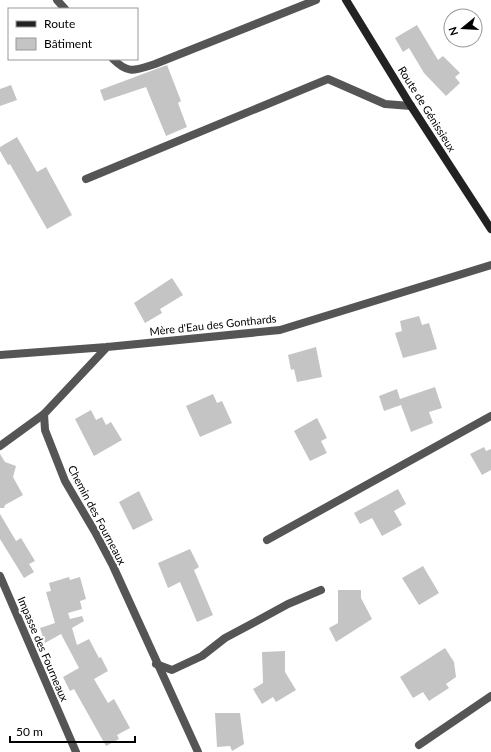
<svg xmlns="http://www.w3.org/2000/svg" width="491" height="752" font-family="Lato,sans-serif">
  <rect width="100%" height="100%" fill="#fff"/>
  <path fill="#c4c4c4" d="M417,25L438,60L443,56L460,73L455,77L460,83L446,96L424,73L409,48L403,52L395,38Z
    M167,65L181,101L178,103L187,127L166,136L146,87L104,101L100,90Z
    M11,85L17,100L0,106V89Z
    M17,137L37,172L46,167L72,215L47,229L10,164L8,165L0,151V147Z
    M172,278L183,295L160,309L162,313L145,323L134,303Z
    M419,316L422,325L429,323L437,349L403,358L395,333L402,331L400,321Z
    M316,347L322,377L297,382L294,369L291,370L288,355Z
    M435,387L442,408L429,412L433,423L411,432L401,405L384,411L379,396L397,389L400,399Z
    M213,394L217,403L222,401L232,423L200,437L186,406Z
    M91,410L96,420L102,417L106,425L111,422L122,440L94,456L75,419Z
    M317,418L327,438L321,441L327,453L310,461L294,431Z
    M484,447L486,451L491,449V470L482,475L470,454Z
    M0,454L5,462L16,466L13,477L23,495L5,505L4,508H0Z
    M398,489L406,504L394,511L402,525L382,536L372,518L360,524L354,513Z
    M139,491L153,520L133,530L119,502Z
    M0,514L16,541L21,538L35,561L29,564L34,572L24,578L0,539Z
    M190,549L199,567L194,570L213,615L197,622L180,582L168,588L158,563Z
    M423,566L439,593L419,605L402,578Z
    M69,577L70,580L80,577L86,599L80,601L82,609L68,613L70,619L82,616L84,621L72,628L77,645L89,639L99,658L101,657L108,671L94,679L108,703L114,699L130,728L117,735L119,739L106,746L74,689L70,691L63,677L79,668L61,634L45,643L40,628L55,623L46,592L51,591L49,583Z
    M338,590H361V598L372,619L336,642L329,628L338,623Z
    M445,648L454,662L456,677L446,684L449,688L429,701L423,692L413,698L400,677Z
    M285,651V672L296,690L276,702L273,697L262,704L253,689L263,683L262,652Z
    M215,713H240L244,744L232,751L230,746L217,747Z"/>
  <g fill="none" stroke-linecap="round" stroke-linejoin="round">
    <path stroke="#555" stroke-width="8" d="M57,0L65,9
      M113,59C129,75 135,70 155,64L316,0
      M86,179L328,79L385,104L411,106
      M0,446L44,414
      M267,540L491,416
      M0,576L76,752
      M156,664L172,670L202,656L225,638L255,622L288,604L321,590
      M419,745L491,696"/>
    <path stroke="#555" stroke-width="8" d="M107,347L44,414L45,430L65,481L95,532L113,566L198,752
      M0,355L107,347L280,330L491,265"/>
    <path stroke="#222" stroke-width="8" d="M346,0L411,106L491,229"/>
  </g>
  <g text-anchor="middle" stroke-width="4" stroke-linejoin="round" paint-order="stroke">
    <g font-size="11" fill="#000" stroke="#fff">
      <text transform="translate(427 109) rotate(58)" y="4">Route de Génissieux</text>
      <text transform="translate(213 325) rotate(-6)" y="4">Mère d'Eau des Gonthards</text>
      <text transform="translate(97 515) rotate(62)" y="4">Chemin des Fourneaux</text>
      <text transform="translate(43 649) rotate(67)" y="4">Impasse des Fourneaux</text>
    </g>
  </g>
  <rect x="8" y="8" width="130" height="52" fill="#ffffff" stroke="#999999"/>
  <rect x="16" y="21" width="20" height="6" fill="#222222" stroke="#999999"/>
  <text x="44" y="28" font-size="12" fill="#000000">Route</text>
  <rect x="16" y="38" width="20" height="12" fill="#c4c4c4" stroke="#999999"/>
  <text x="44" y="48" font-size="12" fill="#000000">Bâtiment</text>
  <g transform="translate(463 28) rotate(252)"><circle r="19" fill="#ffffff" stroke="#999999"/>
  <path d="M0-3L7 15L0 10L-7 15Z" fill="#000000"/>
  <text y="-6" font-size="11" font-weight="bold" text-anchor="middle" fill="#000000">N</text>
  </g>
  <path d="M10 736v6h125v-6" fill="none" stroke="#000000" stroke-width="2"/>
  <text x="16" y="736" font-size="12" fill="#000000" stroke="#ffffff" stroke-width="3" paint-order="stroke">50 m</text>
</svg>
